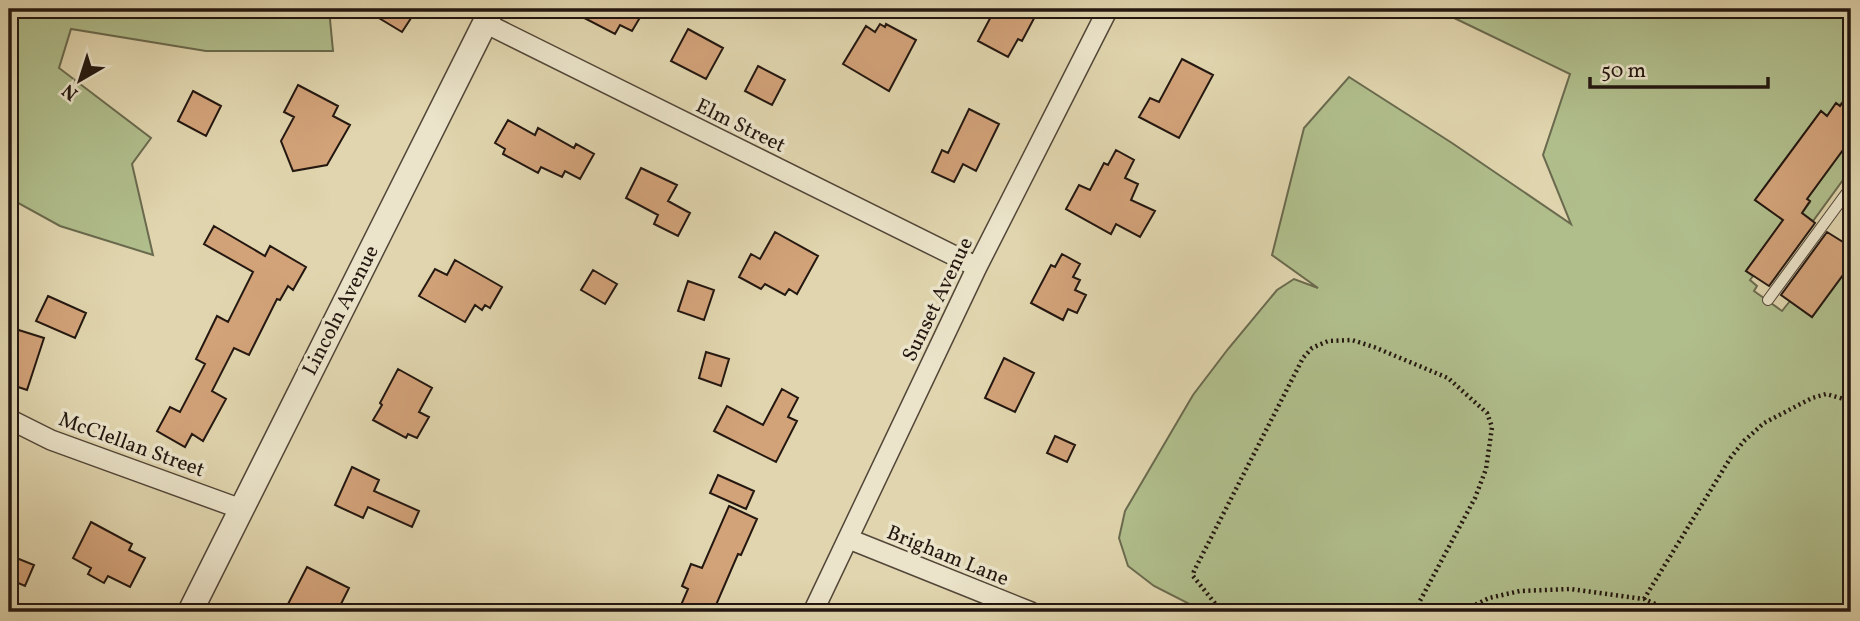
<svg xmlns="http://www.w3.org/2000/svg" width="1860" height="621" font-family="Vollkorn,serif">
  <rect width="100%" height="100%" fill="#e0d5ae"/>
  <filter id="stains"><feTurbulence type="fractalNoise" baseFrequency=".00286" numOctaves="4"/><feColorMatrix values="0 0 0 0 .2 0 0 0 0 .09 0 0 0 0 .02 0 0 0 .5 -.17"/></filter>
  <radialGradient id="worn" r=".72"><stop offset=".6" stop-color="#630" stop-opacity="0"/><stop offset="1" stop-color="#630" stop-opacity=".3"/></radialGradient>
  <path fill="#b0be8c" stroke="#6a6a4e" stroke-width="2" d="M9,9H329L333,51H206L71,29L59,68L151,138L132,164L153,255L60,226L9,198Z
    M1438,9H1851L1850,91L1851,106L1844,101L1827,116L1821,111L1755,200L1783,220L1746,271L1753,276L1750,280L1757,286L1754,291L1782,311L1790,301L1812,317L1849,267L1851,268V612H1645L1634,607L1608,612H1205L1154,586L1128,566L1119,538L1125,511L1193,395L1228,349L1277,290L1294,279L1318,288L1272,255L1304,128L1349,77L1452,143L1571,224L1543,155L1570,74L1448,15Z
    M1851,139V169L1813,221L1802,213L1810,202L1807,199Z"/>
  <path fill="#d2a279" stroke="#231710" stroke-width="2" d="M364,9H417L402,32Z
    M567,9H645L632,31L620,25L615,34Z
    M995,9H1039L1022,41L1018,39L1008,57L978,41Z
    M880,24L885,27L886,24L916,40L889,91L843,64L866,26L875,32Z
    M688,29L723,48L706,79L671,61Z
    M1182,59L1213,75L1179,138L1139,117L1150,98L1159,102Z
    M758,66L785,80L772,105L745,91Z
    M298,85L338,106L333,116L350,125L327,165L293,171L281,141L294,117L284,112Z
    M193,91L221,106L206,136L178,121Z
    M1851,91V139L1807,199L1810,201L1802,213L1815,223L1769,286L1746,271L1783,220L1755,200L1821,111L1827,116L1836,103L1840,106Z
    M969,109L999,124L976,171L963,164L954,182L932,172L942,150L948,153Z
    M508,120L535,135L538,128L574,148L576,144L594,154L580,179L565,171L562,177L541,167L538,173L503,154L505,149L495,143Z
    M1116,150L1134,160L1125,178L1138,184L1131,200L1155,211L1140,237L1116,224L1111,234L1066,209L1079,185L1090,190L1104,163L1108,165Z
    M641,168L677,185L668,201L690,213L678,236L654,224L658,215L626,198Z
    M214,226L265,256L270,246L306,267L293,290L288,286L280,300L277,299L249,355L234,348L212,391L226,399L203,441L192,434L185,447L157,431L170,407L180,412L205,364L196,359L217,316L228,322L253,272L204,244Z
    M775,232L818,256L797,294L789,289L785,295L765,284L761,289L739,277L751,254L760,259Z
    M1827,232L1851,247V264L1812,317L1781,295Z
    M1062,254L1080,264L1073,277L1080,280L1075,290L1086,295L1077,313L1068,309L1063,320L1031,303L1051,265L1055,267Z
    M455,260L502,287L490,308L485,305L482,310L475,305L465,322L419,296L435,269L447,275Z
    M593,270L617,284L605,304L581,290Z
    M688,281L714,290L704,320L678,311Z
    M48,296L86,313L75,338L36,321Z
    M9,327L44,338L27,390L9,384Z
    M706,352L729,359L721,386L699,378Z
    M1004,358L1034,373L1015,412L985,398Z
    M398,369L432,388L419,412L429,417L417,438L408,434L406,438L373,420L382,405L380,403Z
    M782,389L798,398L788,417L797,421L776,462L714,431L727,406L763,425Z
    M1055,436L1075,445L1067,462L1047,453Z
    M352,467L379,480L374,491L419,511L412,527L368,507L363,518L335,505Z
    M718,475L754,491L746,509L710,493Z
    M729,506L757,519L741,555L738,554L713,612H678L688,589L682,586L691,564L702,568Z
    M91,522L132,544L129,550L145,558L130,587L108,576L104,583L88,574L91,568L73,558Z
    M9,555L34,565L25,586L9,579Z
    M307,567L349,588L337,612H299L287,606Z"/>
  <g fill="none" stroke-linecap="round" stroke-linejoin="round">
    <g stroke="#524638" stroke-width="12">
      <path id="service" d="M1768,300L1851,187"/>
    </g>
    <g stroke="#524638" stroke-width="22">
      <path id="minor" d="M485,23L977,267
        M9,419L51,440L241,509
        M849,539L1031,612
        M813,612L977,267L1108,9"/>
    </g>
    <g stroke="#524638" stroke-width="27">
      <path id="tertiary" d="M190,612L492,9"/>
    </g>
    <path stroke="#231710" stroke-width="4.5" stroke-dasharray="2 3.5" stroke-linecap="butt" d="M1644,599L1731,457L1744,441L1764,423L1812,398L1826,394L1851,401
      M1222,612L1193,576L1194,571L1303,358L1312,348L1328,341L1352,340L1374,347L1448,378L1487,413L1492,427L1486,469L1475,498L1414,612
      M1461,612L1489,598L1520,591L1570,589L1644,599L1673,612"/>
    <use href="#service" stroke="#ebe4ca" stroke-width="10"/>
    <use href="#minor" stroke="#ebe4ca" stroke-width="19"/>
    <use href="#tertiary" stroke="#ebe4ca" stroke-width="24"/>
  </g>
  <g text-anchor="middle" stroke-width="7" stroke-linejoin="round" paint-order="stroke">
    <g font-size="21" fill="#231710" stroke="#ebe4ca">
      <text transform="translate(741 125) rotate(26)" y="7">Elm Street</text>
      <text transform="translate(937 299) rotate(-64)" y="7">Sunset Avenue</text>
      <text transform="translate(340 310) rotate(-63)" y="7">Lincoln Avenue</text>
      <text transform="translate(132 444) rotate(20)" y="7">McClellan Street</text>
      <text transform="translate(948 555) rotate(22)" y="7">Brigham Lane</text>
    </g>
  </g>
  <rect width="1860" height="621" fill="none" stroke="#e0d5ae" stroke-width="35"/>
  <rect x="10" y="10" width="1839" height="600" fill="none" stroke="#231710" stroke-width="3.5"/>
  <rect x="18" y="18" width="1825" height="586" fill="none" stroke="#231710" stroke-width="2"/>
  <g transform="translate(80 80) rotate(219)" stroke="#ebe4ca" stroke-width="5" paint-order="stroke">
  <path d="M0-5L12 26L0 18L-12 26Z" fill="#231710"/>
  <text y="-10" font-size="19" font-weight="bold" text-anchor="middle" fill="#231710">N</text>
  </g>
  <path d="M1590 77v10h178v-10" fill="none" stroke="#231710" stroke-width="3.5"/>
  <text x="1601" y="77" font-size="21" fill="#231710" stroke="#ebe4ca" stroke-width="5" paint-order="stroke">50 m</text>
  <rect width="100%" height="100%" filter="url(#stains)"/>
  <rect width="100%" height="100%" fill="url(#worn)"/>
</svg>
